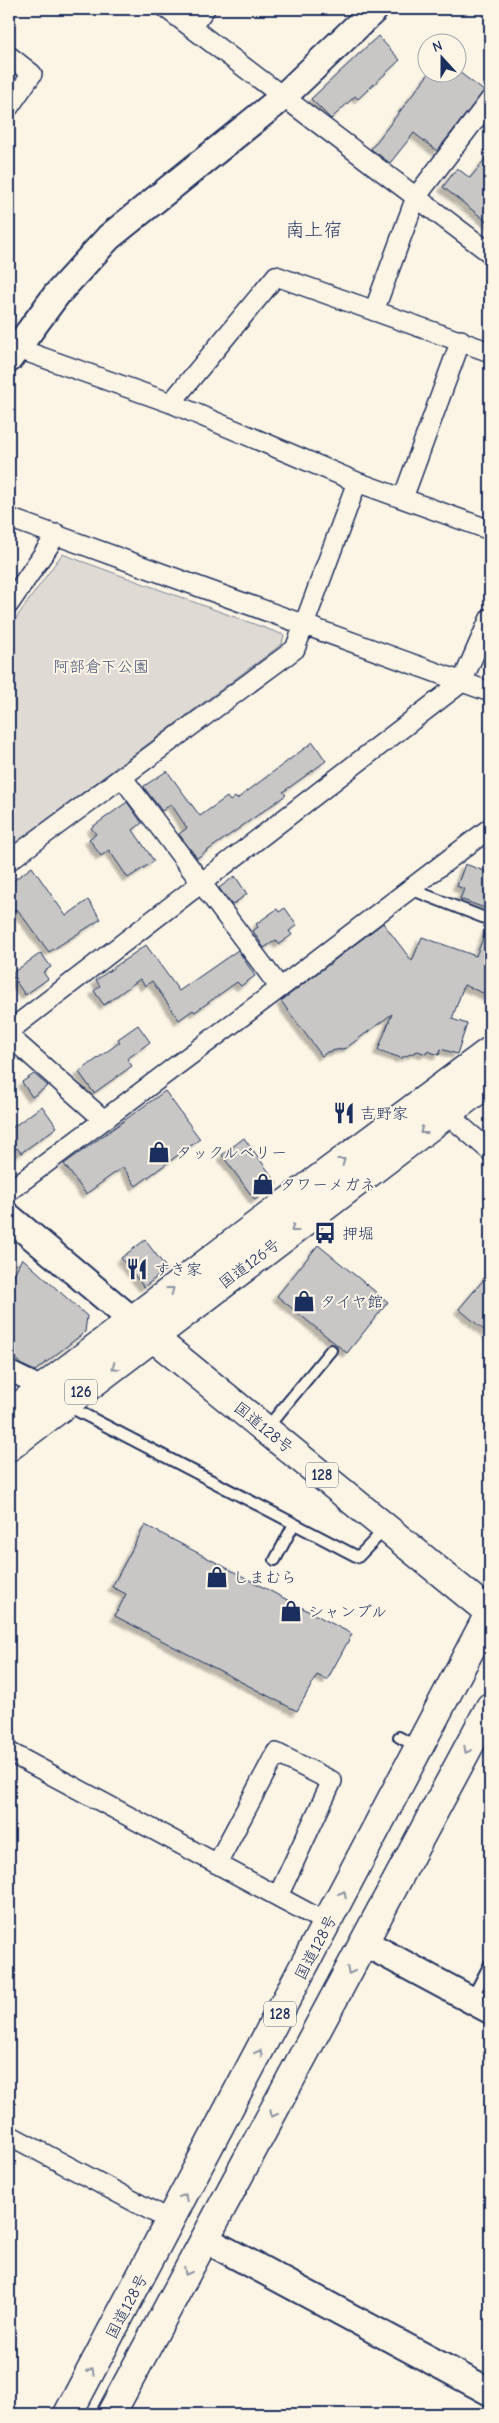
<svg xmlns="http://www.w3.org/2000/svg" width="499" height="2423" font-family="'Comic Neue','Klee One',sans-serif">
  <defs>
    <filter id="shadow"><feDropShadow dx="-4.5" dy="4.5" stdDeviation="1" flood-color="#0004"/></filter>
  </defs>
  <rect width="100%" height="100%" fill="#fcf5e5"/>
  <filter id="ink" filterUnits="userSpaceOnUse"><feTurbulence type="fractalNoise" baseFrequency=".02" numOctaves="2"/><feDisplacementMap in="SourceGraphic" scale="10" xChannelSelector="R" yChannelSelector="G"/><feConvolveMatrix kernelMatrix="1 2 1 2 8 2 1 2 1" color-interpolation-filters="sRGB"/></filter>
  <g filter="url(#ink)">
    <path fill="#dfdbd4" stroke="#7d8599" d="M62,554L284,635L282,644L14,844L9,836V628Z"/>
    <path fill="#c8c7c6" stroke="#1b2f5e" filter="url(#shadow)" d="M378,36L400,60L358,99L355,96L331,119L311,99Z
      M430,72H459L484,91L437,151L414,133L390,163L371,149Z
      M490,153V224L443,187L457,168L470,178Z
      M313,742L326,761L283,792L286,795L197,858L179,834L187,828L171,804L162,811L145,789L144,786L167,771L200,816L227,797L230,801L235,797L237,799Z
      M127,802L142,823L133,830L154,861L128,878L109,850L101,856L89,839L96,834L91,828Z
      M465,864L490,873V910L460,899L464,889L457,886Z
      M32,867L66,916L88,900L101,919L49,952L17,909L9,914V884Z
      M235,876L247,894L232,905L219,888Z
      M285,908L297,925L289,931L292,935L279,944L276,940L264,948L253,931L258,927L256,924L277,909L279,912Z
      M383,923L412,961L422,937L476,956L488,926L490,927V996L464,985L452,1019L467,1024L457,1054L441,1049L439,1055L427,1051L426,1054L418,1051L401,1058L378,1050L392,1014L346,1048L327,1052L322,1056L281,1001Z
      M146,945L179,991L238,950L255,976L241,986L237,982L195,1012L193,1010L179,1020L152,981L145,986L140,979L104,1005L94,991L100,986L96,980Z
      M41,953L51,967L43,972L48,979L25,995L11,974Z
      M138,1025L150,1042L127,1059L132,1066L94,1093L79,1072L120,1042L118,1039Z
      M34,1074L48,1086L32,1097L22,1082Z
      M165,1091L200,1139L136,1186L123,1167L86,1194L64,1164Z
      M42,1106L57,1127L21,1153L17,1148L9,1154V1130Z
      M244,1138L277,1183L255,1200L222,1155Z
      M145,1240L167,1269L144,1287L121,1258Z
      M318,1245L388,1302L347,1353L277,1296Z
      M22,1258L87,1316L85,1332L35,1371L20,1364L9,1350V1285Z
      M490,1272V1335L459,1309Z
      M145,1525L352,1634L327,1680L317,1675L297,1711L115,1616L126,1594L112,1587Z"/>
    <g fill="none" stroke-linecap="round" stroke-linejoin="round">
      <g stroke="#1b2f5e" stroke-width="14">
        <path id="lane" d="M410,889L490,920
          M68,1406L358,1557L386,1528
          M266,1429L331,1350
          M275,1560L294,1524
          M399,1737L417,1747
          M471,2000L490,1964"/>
      </g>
      <g stroke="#1b2f5e" stroke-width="22">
        <path id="street" d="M167,9L490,253
          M191,27L205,9
          M9,56L32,74L9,107
          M374,311L416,197L490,100
          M9,343L16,348L171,403L357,482L490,530
          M171,403L276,276L490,352
          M403,498L461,340
          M9,518L490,692
          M9,604L57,534
          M122,777L280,988
          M9,858L10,860L295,649L357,482
          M9,1031L462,682L490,618
          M9,1036L104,1120
          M446,1113L490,1151
          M9,1191L280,988L490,828
          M9,1371L44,1388
          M9,1752L327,1923
          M217,1864L276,1753L332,1781L278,1896
          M9,2135L171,2221"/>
      </g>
      <g stroke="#1b2f5e" stroke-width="30">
        <path id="secondary" d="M9,359L57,294L109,237L283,97L375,9
          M9,1217L132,1320
          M365,1943L490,2010
          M205,2239L490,2392"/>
      </g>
      <g stroke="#1b2f5e" stroke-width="31">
        <path id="highway" d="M139,1326L490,1613
          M9,1414L246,1233L490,1051
          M9,1447L490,1081
          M68,2414L490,1612
          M111,2414L490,1707"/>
      </g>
      <use href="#lane" stroke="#fcf5e5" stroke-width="10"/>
      <use href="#street" stroke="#fcf5e5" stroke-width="19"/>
      <use href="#secondary" stroke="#fcf5e5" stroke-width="26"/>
      <use href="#highway" stroke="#fcf5e5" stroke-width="28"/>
    </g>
    <defs><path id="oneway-chevron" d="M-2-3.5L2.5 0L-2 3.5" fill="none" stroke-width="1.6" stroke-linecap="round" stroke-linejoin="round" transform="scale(1.25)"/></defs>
    <g stroke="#8c92a2">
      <use href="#oneway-chevron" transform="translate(423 1131) rotate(143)"/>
      <use href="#oneway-chevron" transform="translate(342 1161) rotate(-37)"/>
      <use href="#oneway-chevron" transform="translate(294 1229) rotate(143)"/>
      <use href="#oneway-chevron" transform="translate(171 1290) rotate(-37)"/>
      <use href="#oneway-chevron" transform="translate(115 1367) rotate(143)"/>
      <use href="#oneway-chevron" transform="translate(467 1750) rotate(118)"/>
      <use href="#oneway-chevron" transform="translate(343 1894) rotate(-62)"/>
      <use href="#oneway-chevron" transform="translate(350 1971) rotate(118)"/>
      <use href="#oneway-chevron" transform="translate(259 2053) rotate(-62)"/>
      <use href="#oneway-chevron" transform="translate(273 2114) rotate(118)"/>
      <use href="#oneway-chevron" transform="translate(184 2197) rotate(-62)"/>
      <use href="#oneway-chevron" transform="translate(187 2272) rotate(118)"/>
      <use href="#oneway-chevron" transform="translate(91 2371) rotate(-62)"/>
    </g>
  </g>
  <defs>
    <g id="restaurant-bare" transform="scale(1.725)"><path d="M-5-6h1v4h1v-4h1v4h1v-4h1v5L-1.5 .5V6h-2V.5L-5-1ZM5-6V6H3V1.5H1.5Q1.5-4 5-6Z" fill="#1b2f5e" stroke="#fcf5e5" stroke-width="2.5" paint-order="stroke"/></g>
    <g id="shop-bare" transform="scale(1.725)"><path d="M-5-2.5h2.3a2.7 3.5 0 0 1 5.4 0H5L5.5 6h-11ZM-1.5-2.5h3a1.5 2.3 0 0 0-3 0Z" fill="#1b2f5e" stroke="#fcf5e5" stroke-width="2.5" paint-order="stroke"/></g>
    <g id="bus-bare" transform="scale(1.725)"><path d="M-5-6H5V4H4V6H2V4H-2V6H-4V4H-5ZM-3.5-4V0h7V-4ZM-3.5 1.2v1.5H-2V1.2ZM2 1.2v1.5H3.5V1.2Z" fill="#1b2f5e" stroke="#fcf5e5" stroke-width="2.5" paint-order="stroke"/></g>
  </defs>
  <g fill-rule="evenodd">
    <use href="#restaurant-bare" x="344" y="1113"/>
    <use href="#shop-bare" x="159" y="1152"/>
    <use href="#shop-bare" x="263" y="1184"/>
    <use href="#bus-bare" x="325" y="1233"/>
    <use href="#restaurant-bare" x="137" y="1269"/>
    <use href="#shop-bare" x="304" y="1301"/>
    <use href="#shop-bare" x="217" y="1577"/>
    <use href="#shop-bare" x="291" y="1611"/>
  </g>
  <g text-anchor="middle" stroke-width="4" stroke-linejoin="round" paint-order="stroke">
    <g fill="#fcf5e5" stroke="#5e6a86" stroke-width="1">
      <rect x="65" y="1379.5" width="32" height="25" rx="4"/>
      <rect x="306" y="1462.5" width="32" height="25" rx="4"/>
      <rect x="264" y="2001.5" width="32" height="25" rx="4"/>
    </g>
    <g font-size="15" font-weight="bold" fill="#1b2f5e">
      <text x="81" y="1397">126</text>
      <text x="322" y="1480">128</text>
      <text x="280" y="2019">128</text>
    </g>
    <g font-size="16" fill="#425176" stroke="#fcf5e5">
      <text x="101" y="672">阿部倉下公園</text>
    </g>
    <g font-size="16" fill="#1b2f5e" stroke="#fcf5e5" text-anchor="start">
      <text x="360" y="1119">吉野家</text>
      <text x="176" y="1158">タックルベリー</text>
      <text x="280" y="1190">タワーメガネ</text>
      <text x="342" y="1239">押堀</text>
      <text x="154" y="1275">すき家</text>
      <text x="320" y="1307">タイヤ館</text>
      <text x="233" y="1583">しまむら</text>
      <text x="308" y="1617">シャンブル</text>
    </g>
    <g font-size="16" fill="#1b2f5e" stroke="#fcf5e5">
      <text transform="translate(249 1263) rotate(-37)" y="6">国道126号</text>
      <text transform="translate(264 1427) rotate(39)" y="6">国道128号</text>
      <text transform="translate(315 1947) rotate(-62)" y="6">国道128号</text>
      <text transform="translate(126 2306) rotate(-62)" y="6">国道128号</text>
    </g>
    <g font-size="19" fill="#1b2f5e" stroke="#fcf5e5">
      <text x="314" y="236">南上宿</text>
    </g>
  </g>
  <rect width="499" height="2423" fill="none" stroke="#fcf5e5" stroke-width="30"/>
  <rect x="15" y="15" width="469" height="2393" fill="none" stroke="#1b2f5e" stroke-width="2" filter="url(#ink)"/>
  <g transform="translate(442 58) rotate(339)"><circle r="24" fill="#fcf5e5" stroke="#a2a6af"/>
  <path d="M0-4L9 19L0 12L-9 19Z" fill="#1b2f5e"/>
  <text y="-8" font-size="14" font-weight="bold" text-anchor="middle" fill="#1b2f5e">N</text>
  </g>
</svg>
